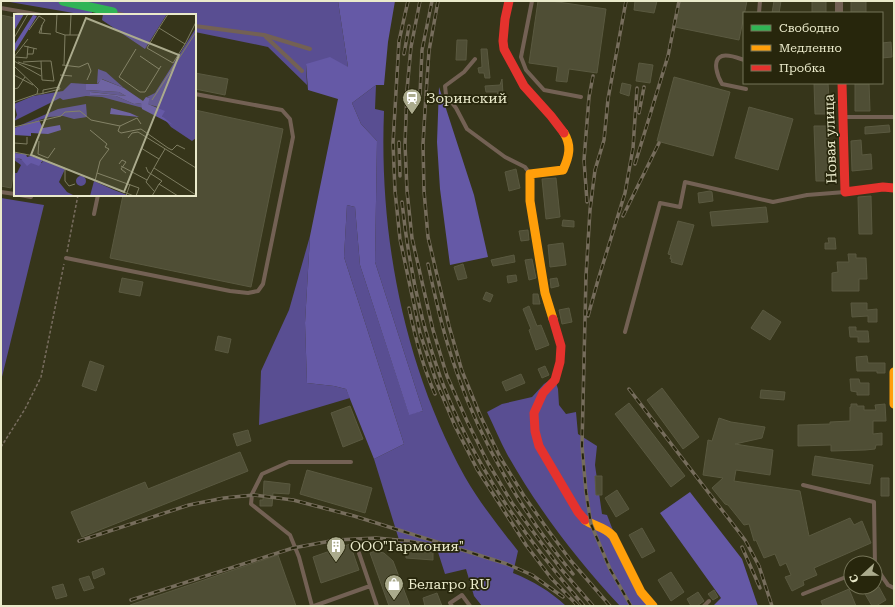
<svg xmlns="http://www.w3.org/2000/svg" width="895" height="607" font-family="'Roboto Serif',serif">
  <rect width="100%" height="100%" fill="#36351a"/>
  <path fill="#594e92" d="M4,1H338L348,67L306,64L307,85L268,47L195,32V15H119L93,9L91,15H85Z
    M376,85L375,109L384,111C379,237 404,366 465,477C480,503 499,527 518,551L513,573C533,581 550,591 566,606H482L474,596L466,569L445,574L437,549L400,543L374,459L404,444L344,257L347,205L355,207L360,265L409,414L423,411L375,262L377,141L361,124L352,103Z
    M1,198L44,205L1,381Z
    M310,236L305,323L307,383L334,386L346,389L350,398L259,425L261,371L289,310Z
    M554,377L558,389L559,405L566,414L576,412L578,434L597,446L595,465L602,514L607,515L614,533L643,589L657,606H620C577,560 538,509 507,454C500,441 494,426 487,412L502,404L532,397L544,384Z"/>
  <path fill="#6559a6" d="M338,1H395L388,42L384,85H376L352,103L361,124L377,141L375,262L423,411L409,415L360,265L355,207L347,205L344,257L404,444L374,459L346,389L334,386L307,383L305,323L310,236L338,99L308,90L306,64L330,57L348,67Z
    M439,87L474,195L488,257L450,265L440,189L437,142Z
    M690,492L742,559L758,606H713L721,598L660,513Z"/>
  <path fill="#4f4e35" stroke="#5a5940" d="M538,1H551L606,9L597,73L569,69L567,82L556,81L558,67L529,63Z
    M635,1H657L654,13L634,10Z
    M680,1H747L739,40L675,27Z
    M774,1H781L779,13H772Z
    M812,1H826V13H812Z
    M851,1H866V13H851Z
    M1,15L15,18V164L11,188L1,186Z
    M457,40H467L466,60H456Z
    M891,42L892,57L882,58V43Z
    M481,49H487L490,78H485L484,73H479L478,68L482,67Z
    M639,63L653,65L650,83L636,81Z
    M195,73L228,79L225,95L195,89Z
    M674,77L730,92L713,156L657,141Z
    M502,79L503,94L501,101L495,99L498,92H486L485,86L500,85Z
    M622,83L631,85L629,96L620,93Z
    M814,83H828L830,114H815Z
    M855,83H869L870,111H855Z
    M749,107L793,119L778,170L735,158Z
    M195,110L283,129L251,287L110,258L123,195H195Z
    M889,125L890,132L865,134V127Z
    M814,126H828L831,181H816Z
    M861,140L862,155L871,154L872,169L852,171L851,141Z
    M516,169L520,188L509,191L505,172Z
    M556,178L560,217L546,219L542,179Z
    M710,191L712,192L713,201L699,203L698,193Z
    M871,196L872,234H859L858,197Z
    M766,207L768,222L712,226L710,212Z
    M563,220L574,221V227L562,226Z
    M678,221L694,225L682,265L671,262L672,259H670L671,255L668,254Z
    M528,230L529,240L521,241L519,231Z
    M828,238H835L836,249H825V243H829Z
    M563,243L566,265L550,267L548,245Z
    M848,254H856V258H866L867,279H859V291H832V273L838,272L837,262H849Z
    M514,255L515,262L493,266L491,260Z
    M532,259L536,278L529,280L525,260Z
    M463,264L467,278L458,280L454,267Z
    M516,275L517,281L508,283L507,276Z
    M122,278L143,282L140,296L119,292Z
    M557,278L559,286L551,288L550,279Z
    M486,292L493,295L490,302L483,299Z
    M533,294H538L540,304H533Z
    M851,303H867V310L877,309V322H868V316L852,317Z
    M529,306L537,326L541,325L549,345L536,350L529,330L531,329L523,309Z
    M569,308L572,322L562,324L559,310Z
    M763,310L781,322L770,340L751,328Z
    M849,327H856V331H868L869,342H858V337H850Z
    M218,336L231,339L228,353L215,350Z
    M867,356L868,363H885V373H877V371H857L856,357Z
    M90,361L104,366L96,391L82,386Z
    M545,366L549,375L542,378L538,369Z
    M521,374L525,383L506,391L502,382Z
    M850,379H859L860,383H869V395H857V392L851,391Z
    M662,388L699,437L683,449L647,400Z
    M761,390L785,392L784,400L760,398Z
    M629,403L685,476L671,487L615,414Z
    M851,404H857V406H864V410H876L875,405L885,404L886,421H873V434L882,433V445H876L875,449L865,450L831,451V445L798,446V425L830,424V422L850,421V407H851Z
    M350,406L363,439L343,447L331,413Z
    M719,418L731,422L765,427L762,438L735,444L773,450L770,475L736,470L734,481L800,491L809,536L850,518L854,525L862,521L871,543L814,568L817,575L803,581L804,585L792,591L785,577L791,575L786,563L780,566L775,554L764,558L756,540L754,541L749,524L744,525L728,505L725,504L712,488L723,478L703,475L708,440L712,441Z
    M248,430L251,441L237,446L233,434Z
    M240,452L248,471L82,537L71,512L145,482L148,489Z
    M815,456L873,465L870,484L812,475Z
    M307,470L372,488L365,513L300,494Z
    M595,476H602V495H596Z
    M881,478H889V496H881Z
    M264,481L290,484L289,494L273,493L272,506H260V500H263Z
    M617,490L629,509L616,517L605,498Z
    M642,528L655,551L642,558L629,535Z
    M350,544L359,570L321,583L313,557Z
    M406,547L433,549V560L406,558Z
    M375,551L384,553L393,561L410,606H389L370,553Z
    M278,555L296,606H131L130,605Z
    M103,568L105,574L94,579L92,572Z
    M671,572L684,592L671,601L658,580Z
    M89,576L94,588L84,591L79,579Z
    M63,584L67,596L56,599L52,587Z
    M861,587H879L886,600L876,606H872Z
    M849,589L856,606H823L821,601Z
    M714,590L718,597L713,600L708,594Z
    M698,592L704,601L697,606H691L687,599Z
    M437,593L442,606H425L423,598Z"/>
  <g fill="none" stroke-linecap="round" stroke-linejoin="round">
    <path stroke="#786d5f" stroke-width="1.5" stroke-dasharray="3 2" stroke-linecap="butt" d="M67,252L78,195
      M1,447L25,409L41,377L64,264"/>
    <path stroke="#736154" stroke-width="4" d="M532,1L521,57L526,70L544,90L581,97
      M1,8L41,15
      M115,13L124,15
      M759,13L760,1
      M195,26L264,35L310,49
      M266,37L302,71
      M475,59L464,72L445,86L446,95L456,108L467,129L505,157L525,167L530,174
      M744,60C738,58 729,54 722,56C711,60 718,77 722,84L746,89
      M844,117H894
      M1,192L15,194
      M20,195L31,197V195
      M94,214L98,195
      M66,258L230,291L248,293L258,291L263,284L293,137L290,119L282,110L195,94
      M625,332L660,203L680,207L685,182L773,202L807,195L845,192
      M803,485L874,502L875,566
      M359,553L377,606
      M875,566L888,585L894,588
      M803,594L851,575
      M312,606L299,557L290,535L251,504L252,494L262,474L289,462H351
      M314,606L370,586
      M452,606L450,603L462,595L470,606
      M704,606L709,601"/>
    <path stroke="#736154" stroke-width="8" d="M839,1V13"/>
    <path stroke="#30b455" stroke-width="9" d="M63,1L113,12"/>
    <path stroke="#ff9f0a" stroke-width="9" d="M553,319L545,293L530,201V174L563,170C569,157 572,146 564,133
      M894,372V404
      M585,520C595,527 604,526 613,536L641,592L653,606"/>
    <path stroke="#e5322d" stroke-width="9" d="M509,1L505,19L503,41L504,49L524,86L551,116L564,133
      M842,83L845,192L883,187L894,188
      M553,319L561,346L560,362L555,380L543,393L534,413L535,431L539,446L578,512L585,520"/>
    <g stroke="#766d5c" stroke-width="3.5">
      <path id="rail" d="M408,1L399,41L393,143L395,191L400,239L420,333L436,381L455,426L477,469L526,545L551,578L578,606
        M420,1L411,47L407,90L405,144L407,191L412,238L433,330L447,376L467,421L488,463L512,503L537,537L561,569L593,606
        M438,1L429,51L426,94L423,144L424,191L428,237L449,326L462,371L480,415L500,457L524,496L548,530L571,561L610,606
        M626,1L608,99L604,140L595,170L590,210L586,276L582,446L586,492L591,524L610,569L631,606
        M404,54L409,26
        M420,95L422,50L432,1
        M639,113L644,87
        M399,142L400,176
        M635,164L668,56L679,1
        M402,202C408,260 421,324 441,379C473,464 525,538 584,606
        M587,202L584,160L589,97L593,76
        M623,216L659,143
        M428,264C436,301 444,337 457,373C482,445 524,515 573,574
        M409,308C415,337 423,367 435,394
        M588,316L598,280L625,193L633,148L637,88
        M629,389L745,540L759,566L772,606
        M79,541L189,505L224,498L254,495L293,500L354,516L507,564L532,575L563,597
        M742,547L760,588
        M131,600L293,548L336,540L376,538L409,541L426,544"/>
    </g>
    <use href="#rail" stroke="#27260c" stroke-width="2" stroke-dasharray="6" stroke-linecap="butt"/>
  </g>
  <defs>
    <g id="station-pin" transform="scale(1)"><path d="M0 17L-7.5 6A9.5 9.5 0 1 1 7.5 6Z" fill="#abab8d" stroke="#27260c"/><path d="M-3-6H3Q5-6 5-4V2Q5 4 3 4L4.5 6H3L1.5 4h-3L-3 6H-4.5L-3 4Q-5 4-5 2V-4Q-5-6-3-6ZM-3.5-4v3h7v-3ZM-3.5 1v1.5H-2V1ZM2 1v1.5H3.5V1Z" fill="#fff"/></g>
    <g id="building-pin" transform="scale(1)"><path d="M0 17L-7.5 6A9.5 9.5 0 1 1 7.5 6Z" fill="#abab8d" stroke="#27260c"/><path d="M-4-6H4V6H1V3H-1V6H-4ZM-2.5-4.3h1.7v1.8h-1.7ZM.8-4.3h1.7v1.8H.8ZM-2.5-1h1.7V.8h-1.7ZM.8-1h1.7V.8H.8Z" fill="#fff"/></g>
    <g id="shop-pin" transform="scale(1)"><path d="M0 17L-7.5 6A9.5 9.5 0 1 1 7.5 6Z" fill="#abab8d" stroke="#27260c"/><path d="M-5-2.5h2.3a2.7 3.5 0 0 1 5.4 0H5L5.5 6h-11ZM-1.5-2.5h3a1.5 2.3 0 0 0-3 0Z" fill="#fff"/></g>
  </defs>
  <g fill-rule="evenodd">
    <use href="#station-pin" x="412" y="98"/>
    <use href="#building-pin" x="336" y="546"/>
    <use href="#shop-pin" x="394" y="584"/>
  </g>
  <g text-anchor="middle" stroke-width="3.5" stroke-linejoin="round" paint-order="stroke">
    <g font-size="14" fill="#eaeacb" stroke="#27260c" text-anchor="start">
      <text x="426" y="103">Зоринский</text>
      <text x="350" y="551">ООО"Гармония"</text>
      <text x="408" y="589">Белагро RU</text>
    </g>
    <g font-size="14" fill="#eaeacb" stroke="#27260c">
      <text transform="translate(830 139) rotate(-92)" y="5">Новая улица</text>
    </g>
  </g>
  <g transform="translate(14 14)">
    <rect width="182" height="182" fill="#36351a"/>
    <path d="M89,0H153L131,35L88,6ZM182,14V124L178,127L157,113L148,102L144,93L133,90L136,84L133,83L141,79ZM84,55L92,58L110,74L88,65L83,70ZM57,69L72,70V76L105,78L112,82L77,78L76,81L102,82L120,90L127,89L129,94L88,83L72,82L49,86L46,84L0,107L3,101L0,90L19,82L49,77ZM72,90L73,103L60,105L49,102L35,103L0,114L44,95ZM0,143L17,149H28L29,146L51,155L45,168L53,178L61,182H0V159H3L7,151L0,146ZM62 167a5 5 0 1 1 10 0a5 5 0 1 1-10 0ZM80,167L100,176L116,182H76Z" fill="#594e92"/>
    <path d="M1,0H10L0,17V4ZM19,1L23,2L0,39V31ZM87,65L110,74L129,87L132,83L136,84L134,90L151,97L148,102L159,111L128,95L127,89L120,90L102,82L76,81V78L112,82L105,78L72,76V70H84ZM97,94L116,99L125,103L96,100ZM25,106L29,114L46,111L47,116L34,120L17,119V122L0,121V114ZM0,139L12,140L13,143L17,142L29,146L25,152L17,149L13,152L7,145L0,144Z" fill="#6559a6"/>
    <path fill="none" stroke="#7e7d61" stroke-width="1" d="M43,0L42,18L51,21L50,51M154,0L145,14L171,30L182,8M145,14L133,34L159,49L171,30M15,16L25,2L31,6L28,11M27,19L28,11L25,19L37,20M51,21H65M56,21L57,1M0,24L14,0M10,32L23,35M122,35L105,63L126,78H131L147,52M13,40H19L20,34M126,42L145,55M0,43L14,25M1,43L13,44L14,32M0,47L27,62M27,47H37L40,67L28,66ZM4,48L27,55M9,48L27,47M48,51L65,53L74,49L77,57L73,66M0,52L24,75L23,80L0,88M0,61L19,71M46,61L58,62M0,75L4,74L11,63M23,80H26L46,75L45,73L29,76V80M138,86L182,18M106,112L123,104L127,110M0,113L47,102L51,98L66,97L77,106L106,112L104,117L107,119L127,115L154,134L158,136L163,131L171,135M76,116L93,130L91,133L95,135L86,147L83,159M114,124L118,119L124,118L182,154M25,127L24,140L34,144L41,134M0,129L13,130V123M127,134L145,145L151,135M0,138L20,142L120,182M105,150L108,146L112,148L107,155L112,159M107,152L133,166M132,153L134,158L148,167L145,170M51,154V167L55,172L61,170M140,154L182,181M81,167L83,159L125,174L122,182M140,177L132,168L145,145M112,182L116,170M138,182L145,170L164,182"/>
    <path fill="#abab8d" fill-opacity="0.15" stroke="#abab8d" stroke-width="2" d="M72,4L165,41L110,178L17,141Z"/>
    <rect width="182" height="182" fill="none" stroke="#eaeacb" stroke-width="2"/>
  </g>
  <rect width="895" height="607" fill="none" stroke="#eaeacb" stroke-width="4"/>
  <rect x="743" y="12" width="140" height="72" fill="#27260c" stroke="#757458"/>
  <rect x="751" y="25" width="20" height="6" fill="#30b455" stroke="#757458"/>
  <text x="779" y="32" font-size="12" fill="#eaeacb">Свободно</text>
  <rect x="751" y="45" width="20" height="6" fill="#ff9f0a" stroke="#757458"/>
  <text x="779" y="52" font-size="12" fill="#eaeacb">Медленно</text>
  <rect x="751" y="65" width="20" height="6" fill="#e5322d" stroke="#757458"/>
  <text x="779" y="72" font-size="12" fill="#eaeacb">Пробка</text>
  <g transform="translate(863 575) rotate(248)"><circle r="19" fill="#27260c" stroke="#757458"/>
  <path d="M0-3L7 15L0 10L-7 15Z" fill="#abab8d"/>
  <text y="-6" font-size="11" font-weight="bold" text-anchor="middle" fill="#eaeacb">С</text>
  </g>
</svg>
